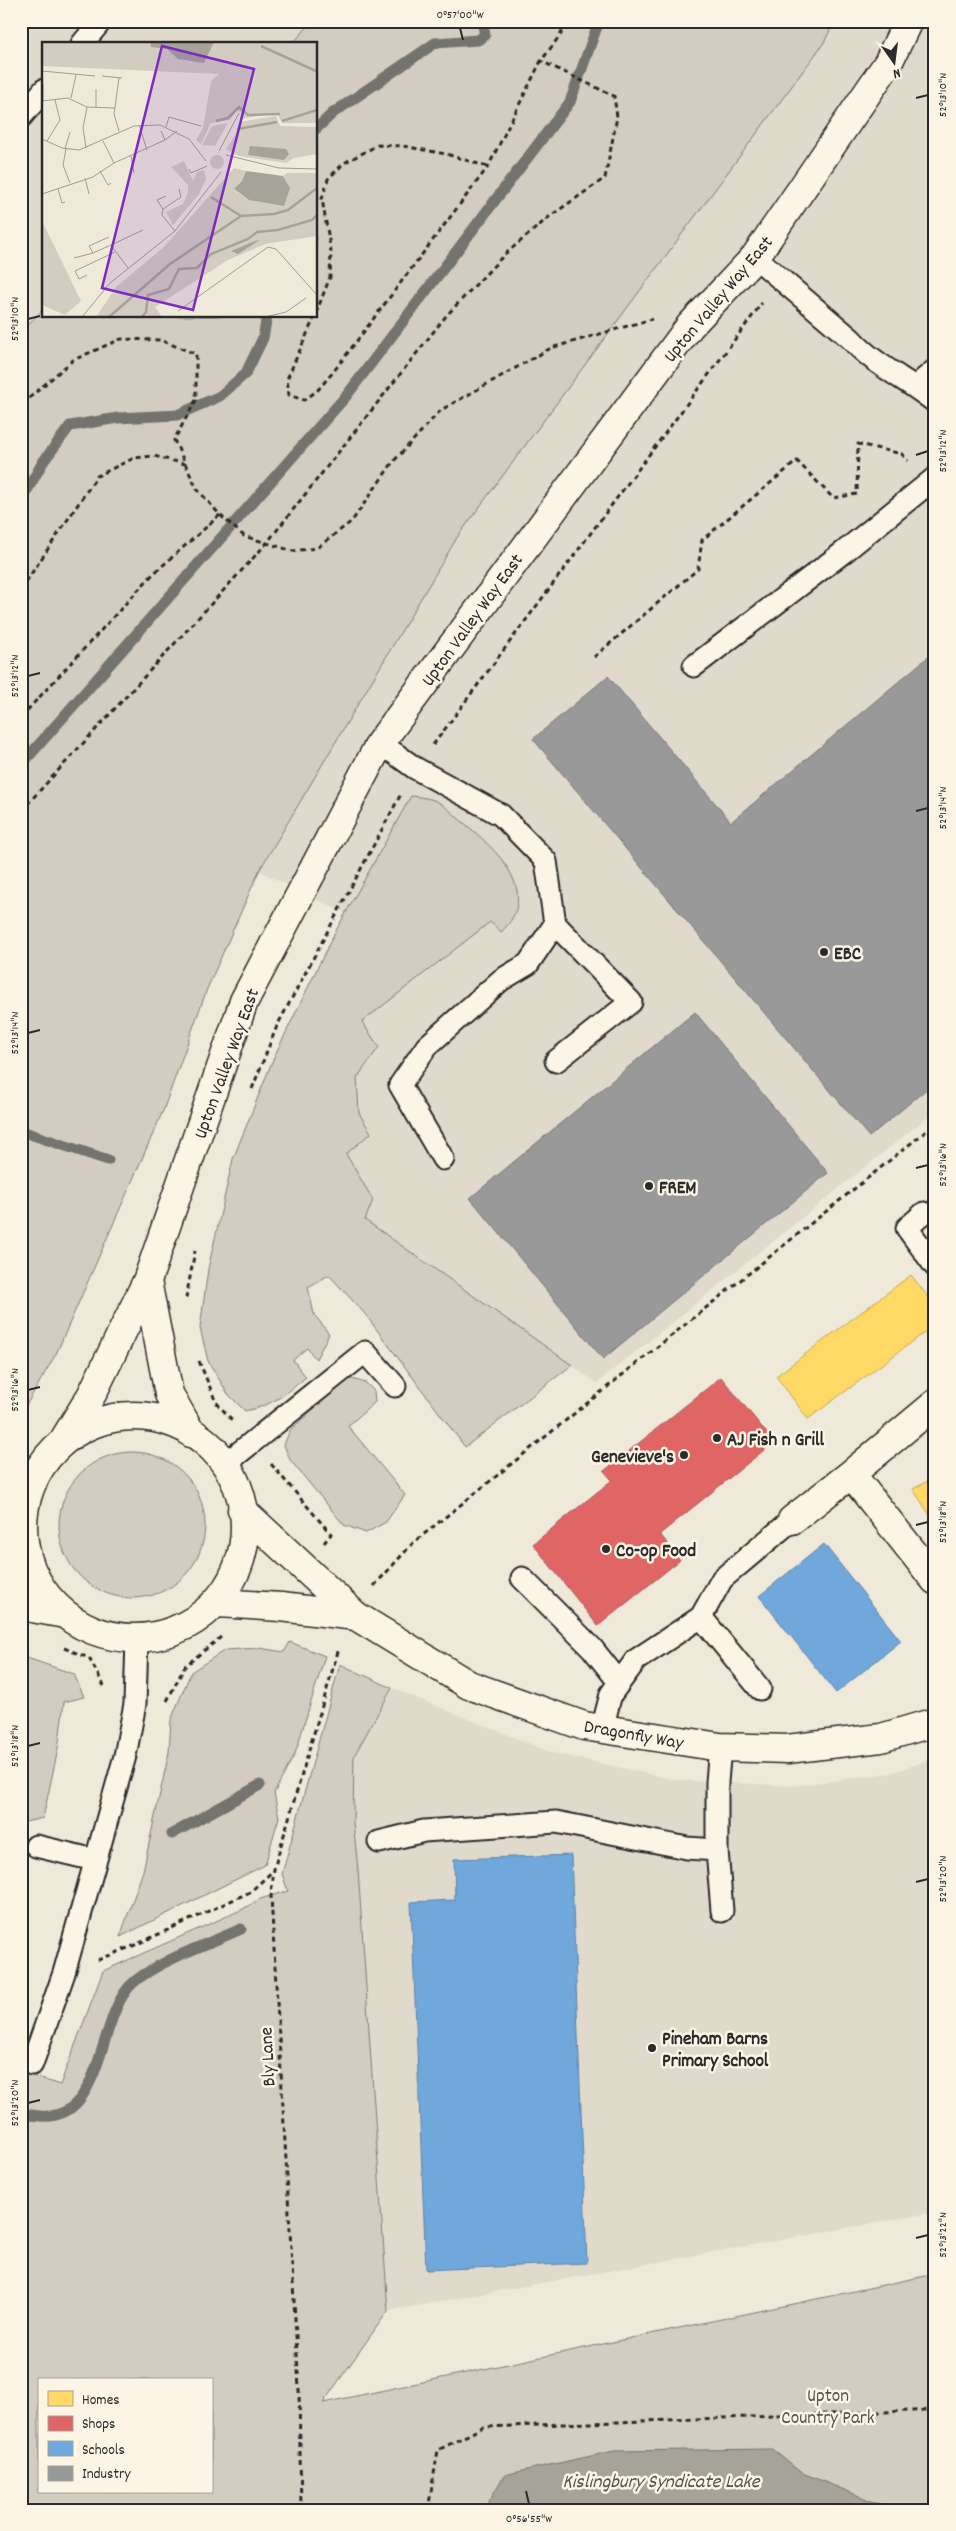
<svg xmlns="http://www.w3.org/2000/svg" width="956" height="2531" font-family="Dekko,sans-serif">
  <rect width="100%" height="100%" fill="#efe9da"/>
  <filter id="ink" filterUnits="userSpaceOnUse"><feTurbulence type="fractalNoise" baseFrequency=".02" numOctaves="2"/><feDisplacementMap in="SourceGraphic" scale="10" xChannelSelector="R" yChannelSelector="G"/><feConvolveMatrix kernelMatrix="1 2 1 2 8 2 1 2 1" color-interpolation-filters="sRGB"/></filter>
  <g filter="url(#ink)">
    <path fill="#e0dacc" d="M21,21H313L292,44H44V308L21,332Z
      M784,21H935V1111L597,1383L365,1220L279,1163L369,925L259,871L458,536Z
      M392,1688L550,1752L676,1780L793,1786L891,1773L935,1758V2212L388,2311L358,1869L353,1822L354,1756Z"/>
    <path fill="#d2cdc0" stroke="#7e7c76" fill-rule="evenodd" d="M313,21H835L823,44L458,536L259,871L207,989L163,1111L56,1354L21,1414V332L44,308V316H316V44H292Z
      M411,796C419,797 431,798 438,802C447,807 456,817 464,823C496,849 543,893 501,932L490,922L362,1022L379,1047L357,1078L359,1113L371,1133L346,1154L373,1200L365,1220L572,1365L465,1447L365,1314L329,1275L308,1287L314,1314L329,1334L316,1359L307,1348L293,1360L306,1377C285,1395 273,1405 245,1411L228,1394L208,1361L200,1328L208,1269L233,1159L274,1057L334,934Z
      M349,1378L366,1383L374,1391L375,1402L348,1426L405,1495L386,1522L366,1533L344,1525L290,1460L284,1445L290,1430Z
      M59 1525a73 73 0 1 1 146 0a73 73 0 1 1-146 0Z
      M290,1642L325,1656L295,1754L274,1793L279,1817L265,1865L120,1937L143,1871L169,1752L171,1720L191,1672L225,1650L259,1648L284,1652Z
      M21,1656L74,1674L84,1697L64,1702L58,1749L43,1818L21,1823Z
      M340,1664L392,1688L354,1756L353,1822L358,1869L388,2311L323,2403L935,2274V2510H21V2072L60,2085L103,1971L241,1910L260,1899L288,1891L282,1874ZM39,2380H211V2492H39Z"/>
    <path fill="#a6a399" stroke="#75736d" d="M772,2449L800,2472L894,2510H484L504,2475L614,2451Z"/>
    <path fill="#ffd966" stroke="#bfa554" d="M911,1275L935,1306V1325L808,1419L776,1376Z
      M935,1477V1523L913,1489Z"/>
    <path fill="#e06666" stroke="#aa5454" d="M721,1377L774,1442L660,1534L680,1560L598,1626L533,1544L612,1480L604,1471Z"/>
    <path fill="#6fa8dc" stroke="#5b82a7" d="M824,1544L901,1641L836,1693L759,1596Z
      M571,1855L587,2263L426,2270L411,1902L455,1900L454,1859Z"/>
    <path fill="#999" stroke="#787878" d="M935,651V1082L869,1137L533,739L608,676L731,822Z
      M695,1012L828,1173L603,1359L470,1198Z"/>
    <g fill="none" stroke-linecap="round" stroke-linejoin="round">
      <path stroke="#75736d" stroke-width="11" d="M316,129L333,113L435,43L478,40L485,35L482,21
        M21,501L43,462L70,426L118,418L177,415L220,396L246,373L263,338L267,316
        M21,765L347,395L570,102L599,21
        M21,1131L108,1160
        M172,1834L260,1785
        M21,2113C27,2115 34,2115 40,2116C103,2122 97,2023 129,1987C149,1964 211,1943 241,1929"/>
      <g stroke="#2b2b2b" stroke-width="25">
        <path id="service" d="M82,44L101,21
          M21,117L44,90
          M755,257L851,339C874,365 908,380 935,402
          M916,386L935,370
          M694,666L845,551L935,478
          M380,743L415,768L501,815L546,861L555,924L528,964L501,980L427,1046L400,1085L443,1159
          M555,924L631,1002L556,1061
          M924,1213L907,1228L935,1266
          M225,1464L365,1352L395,1386
          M522,1578L592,1648L619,1682
          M701,1617L722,1579L792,1520
          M602,1729L611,1694L636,1660L701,1617L760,1689
          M379,1842L424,1831L556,1822L687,1848L717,1850V1782L720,1747
          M36,1846L95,1860
          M717,1850L722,1911
          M32,2064L64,1973L125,1756L135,1704L137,1639"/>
      </g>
      <g stroke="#2b2b2b" stroke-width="31">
        <path id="minor" d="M851,1474L935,1580
          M242,1510L356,1616L469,1685L584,1726L720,1747L787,1749L881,1738L935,1722
          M792,1520L851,1474L935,1404
          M218,1603L281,1607L356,1616"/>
      </g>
      <g stroke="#2b2b2b" stroke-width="31">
        <path id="tertiary" d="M147,1281L169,1394L191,1433
          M23 1527a111 111 0 1 1 222 0a111 111 0 1 1-222 0Z
          M65,1438L92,1394L147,1281L244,1001L380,743L690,326L755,257L888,63L908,21
          M21,1606L65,1614"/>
      </g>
      <path stroke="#2b2b2b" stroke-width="3" stroke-dasharray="5 4" stroke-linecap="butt" d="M316,313L330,277L331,252L322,199L328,179L344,163L378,145L403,146L446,154L488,167
        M315,316L287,379L289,395L304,400L317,391L334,371L488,167L541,61L561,34L565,21
        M21,414L28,399L73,360L121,339L160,340L196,354V400L174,440L197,489L220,515L244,536L293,551L317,548L352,521L393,462L441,410L551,348L652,319
        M21,589L97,476L134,458L154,456L185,464
        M594,657L698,569L702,540L797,461L833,498L857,494L858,444L902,454L908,461
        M21,717L153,574L220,515
        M433,745L762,303
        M21,811L266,544L446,316L503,256L549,217L605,178L617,117L614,96L541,61
        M252,1089L277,1026L401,794
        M21,1090H23
        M186,1298L195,1251
        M199,1361L216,1402L232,1420
        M271,1464L331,1534L324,1543
        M374,1586L413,1543L935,1124
        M64,1648L89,1658L104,1686
        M167,1701L185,1666L221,1637
        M98,1960L133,1946L250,1892L274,1870
        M301,2510L299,2389L271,1896L274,1869L339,1648
        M428,2510L438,2450L484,2427L935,2410"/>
      <use href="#service" stroke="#fcf5e5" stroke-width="21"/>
      <use href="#minor" stroke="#fcf5e5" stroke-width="28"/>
      <use href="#tertiary" stroke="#fcf5e5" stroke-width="28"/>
    </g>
  </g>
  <path fill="none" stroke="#2b2b2b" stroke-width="2" d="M460,28L463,40M916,98L928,95M28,319L40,316M916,455L928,451M28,676L40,673M916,811L928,808M28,1033L40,1030M916,1168L928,1165M28,1390L40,1387M916,1525L928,1522M28,1746L40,1743M916,1882L928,1879M28,2103L40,2100M916,2238L928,2235M526,2491L529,2504"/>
  <g fill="#2b2b2b" stroke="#fcf5e5" stroke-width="2">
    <circle cx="824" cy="952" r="5"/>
    <circle cx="649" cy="1186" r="5"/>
    <circle cx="717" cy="1438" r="5"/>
    <circle cx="684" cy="1455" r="5"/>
    <circle cx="606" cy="1549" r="5"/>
    <circle cx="652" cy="2048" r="5"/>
  </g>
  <g text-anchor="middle" stroke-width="5" stroke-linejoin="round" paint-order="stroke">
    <g font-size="19" fill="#2b2b2b" stroke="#fcf5e5">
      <text transform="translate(717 298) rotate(-50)" y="7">Upton Valley Way East</text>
      <text transform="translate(471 619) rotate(-54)" y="7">Upton Valley Way East</text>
      <text transform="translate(225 1063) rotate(-70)" y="7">Upton Valley Way East</text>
      <text transform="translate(634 1733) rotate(10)" y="7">Dragonfly Way</text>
      <text transform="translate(266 2057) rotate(-93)" y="7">Bly Lane</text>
    </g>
    <g font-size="19" font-weight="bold" fill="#2b2b2b" stroke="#fcf5e5" text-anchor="start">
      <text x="834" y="959">EBC</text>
      <text x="659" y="1193">FREM</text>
      <text x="727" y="1445">AJ Fish n Grill</text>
      <text x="674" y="1462" text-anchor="end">Genevieve's</text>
      <text x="616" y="1556">Co-op Food</text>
      <text x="662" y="2044">Pineham Barns<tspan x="662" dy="22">Primary School</tspan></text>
    </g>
    <g font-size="19" fill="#555450" stroke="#fcf5e5">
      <text x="828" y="2401">Upton<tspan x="828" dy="22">Country Park</tspan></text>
    </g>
    <g font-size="20" font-style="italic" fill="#565552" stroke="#fcf5e5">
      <text x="661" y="2487">Kislingbury Syndicate Lake</text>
    </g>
  </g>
  <g transform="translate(42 42)">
    <rect width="275" height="275" fill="#efe9da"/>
    <path d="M0,0H275V81H240L235,71L198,77L201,72L195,68L188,78L169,81L159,102L154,98L161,86L169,39L177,32L0,24ZM234,74L238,84L275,85V112L252,116L244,121L197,114L184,107L194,92L197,80ZM186,81L173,104L160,103L170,84ZM168 120a7 7 0 1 1 14 0a7 7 0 1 1-14 0ZM142,119L151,139L155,130L162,128L164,137L157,152L131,183L124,170L141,162L146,150V143L129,125ZM192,126L204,129L200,139L192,148L207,158L248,146L241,134L245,131H275V194L223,202L186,218L113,265L120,275H54L74,245L121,206ZM0,179L39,259L23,273L0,263Z" fill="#d2cdc0"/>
    <path d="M108,0H172L162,21L136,17L125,7L109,5ZM208,104L244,107L247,112L242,118L206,113ZM204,129L241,134L248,146L242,164L207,158L192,147L200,139ZM218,198L196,212L189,209L213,199Z" fill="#a6a399"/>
    <path fill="none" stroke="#a6a399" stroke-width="2.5" d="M219,4L274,29M174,79L186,76L197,65L206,73L238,72M240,79L275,68M196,87L235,80M169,155L199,174L232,172L246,168L275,146M67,275L128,222L199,174M100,275L104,270L106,253L127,247L137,227L155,226L169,212L206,197L215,190L236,188L270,178L275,173"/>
    <path fill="none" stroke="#a19d94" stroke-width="1" d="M0,29L53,34M60,34L80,36M77,36L72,72L77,89M29,56L34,33M0,59L26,56L45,65L73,66M1,59V43M54,65V47M97,83L105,108M124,85L127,75L159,84M119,89L123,98L135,89M0,97L20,106L37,108L92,84L118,83L147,97L164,119M5,99L18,78L13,58M61,99L72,121M44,106L41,86L45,65M23,107L28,90M24,107L21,123L28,141M177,109L197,71M184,113L237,126L275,127M89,114L92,131M147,127L149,131L165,124M58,129L66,143L69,141M43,136L47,152M16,147L20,161L23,160M0,152L51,135L72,121L123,98M121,167L115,158L124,154M133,189L120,173L121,167L139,155L137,147M67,195L47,204L51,211L69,203L86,226M69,203L101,188M32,216L51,211M45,233L37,237L33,229L73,210M136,269L226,205L234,207L275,253M40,275L68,241L133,189L179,130M223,275L244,270L264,256"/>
    <path fill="#7b2cbf" fill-opacity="0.15" stroke="#7b2cbf" stroke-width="2.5" d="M120,4L212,27L151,268L60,246Z"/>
    <rect width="275" height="275" fill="none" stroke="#2b2b2b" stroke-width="2.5"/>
  </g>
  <rect width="956" height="2531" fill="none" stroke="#fcf5e5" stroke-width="55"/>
  <rect x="38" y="2378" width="175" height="115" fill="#fcf5e5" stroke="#a8a49b"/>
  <rect x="48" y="2391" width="25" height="15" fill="#ffd966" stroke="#a8a49b"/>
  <text x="82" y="2404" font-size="15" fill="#2b2b2b">Homes</text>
  <rect x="48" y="2416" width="25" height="15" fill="#e06666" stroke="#a8a49b"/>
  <text x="82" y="2428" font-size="15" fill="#2b2b2b">Shops</text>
  <rect x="48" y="2441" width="25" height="15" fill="#6fa8dc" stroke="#a8a49b"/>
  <text x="82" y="2454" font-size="15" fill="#2b2b2b">Schools</text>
  <rect x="48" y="2466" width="25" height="15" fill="#999999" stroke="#a8a49b"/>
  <text x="82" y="2478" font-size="15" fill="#2b2b2b">Industry</text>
  <g transform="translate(894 62) rotate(166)" stroke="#fcf5e5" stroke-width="4" paint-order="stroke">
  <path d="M0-4L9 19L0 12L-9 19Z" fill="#2b2b2b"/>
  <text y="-8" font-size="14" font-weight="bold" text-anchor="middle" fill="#2b2b2b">N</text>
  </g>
  <rect x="28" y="28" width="900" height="2476" fill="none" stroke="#2b2b2b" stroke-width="2"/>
  <g font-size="12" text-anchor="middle" fill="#2b2b2b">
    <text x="460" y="18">0°57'00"W</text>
    <text transform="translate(942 95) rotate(-90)" y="4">52°13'10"N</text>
    <text transform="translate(14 319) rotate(-90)" y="4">52°13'10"N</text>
    <text transform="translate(942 451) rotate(-90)" y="4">52°13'12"N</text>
    <text transform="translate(14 676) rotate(-90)" y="4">52°13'12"N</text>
    <text transform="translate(942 808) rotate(-90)" y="4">52°13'14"N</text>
    <text transform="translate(14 1033) rotate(-90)" y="4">52°13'14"N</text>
    <text transform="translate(942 1165) rotate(-90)" y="4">52°13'16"N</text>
    <text transform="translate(14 1390) rotate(-90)" y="4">52°13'16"N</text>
    <text transform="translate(942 1522) rotate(-90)" y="4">52°13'18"N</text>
    <text transform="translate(14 1746) rotate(-90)" y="4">52°13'18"N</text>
    <text transform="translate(942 1879) rotate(-90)" y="4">52°13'20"N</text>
    <text transform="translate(14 2103) rotate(-90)" y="4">52°13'20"N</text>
    <text transform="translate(942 2235) rotate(-90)" y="4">52°13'22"N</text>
    <text x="529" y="2522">0°56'55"W</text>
  </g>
</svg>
